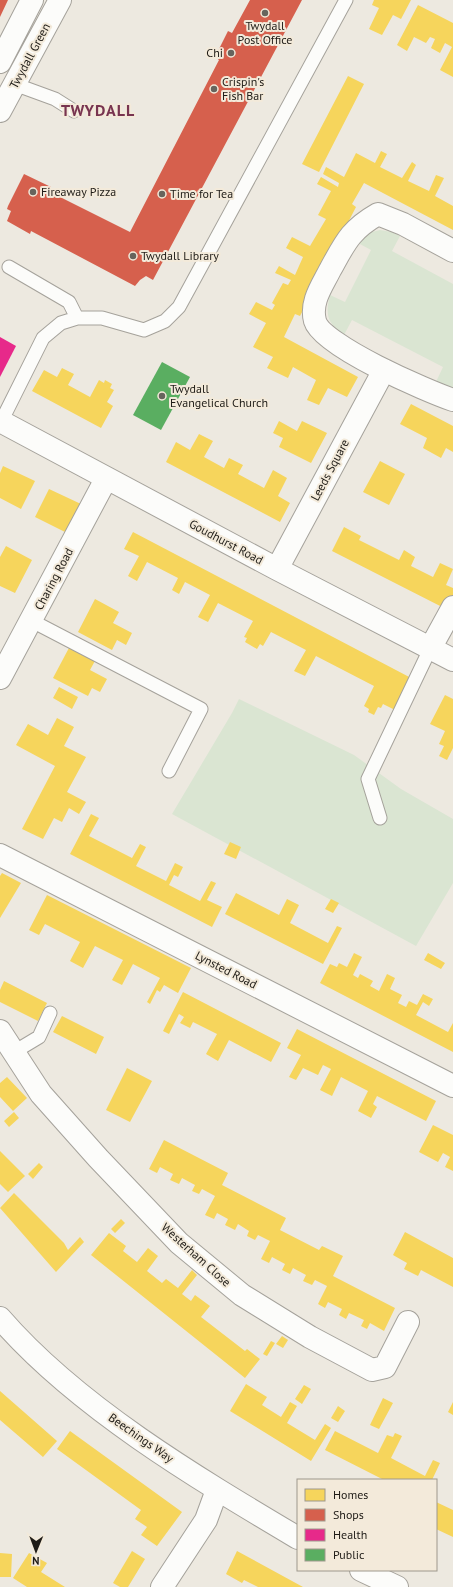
<svg xmlns="http://www.w3.org/2000/svg" width="453" height="1587" font-family="'PT Sans',sans-serif">
  <rect width="100%" height="100%" fill="#ede9e0"/>
  <path fill="#dae5d2" d="M380,230L392,232L400,236L392,251L453,284V387L448,388L435,384L443,367L352,320L344,335C327,323 325,315 330,295L345,302L371,250L358,243L368,233Z
    M239,699L354,755L401,789L453,819V883L416,946L172,814L232,713Z"/>
  <path fill="#f6d55c" d="M374,0H411L401,19L393,15L382,35L369,29L379,8L372,5Z
    M418,5L453,23V77L440,70L452,47L445,43L440,53L431,48L435,39L430,37L426,43L414,37L407,51L397,45Z
    M348,76L364,84L319,172L302,164Z
    M381,151L387,154L380,167L402,178L412,162L416,165L408,181L429,191L436,175L444,178L435,196L453,206V230L364,183L352,204L356,207L300,316L295,314L284,337L358,377L347,397L328,388L319,405L307,400L316,380L293,367L288,378L267,368L273,357L253,347L266,323L249,314L256,302L272,310L275,305L272,303L283,283L288,285L291,280L275,273L279,266L295,275L303,257L286,248L292,237L310,246L326,219L318,215L331,191L317,184L321,177L338,187L339,183L323,174L326,167L344,177L356,153L375,163Z
    M62,368L74,374L68,385L90,397L99,380L104,383L105,380L112,384L110,388L114,390L107,402L113,406L101,428L32,391L44,370L57,377Z
    M411,404L453,426V452L446,448L441,458L423,448L427,438L400,424Z
    M279,421L297,431L302,421L327,433L311,463L279,447L283,438L273,433Z
    M199,434L213,441L204,457L224,468L229,458L243,465L238,474L264,488L273,470L287,478L278,496L290,503L280,522L166,462L176,442L190,450Z
    M380,461L405,474L389,505L363,492Z
    M3,466L35,481L21,509L0,498V473Z
    M49,489L81,504L67,533L35,517Z
    M344,527L361,536L359,540L399,560L404,550L415,557L411,566L433,577L440,563L453,569L446,585L453,588V595L446,609L332,551Z
    M133,532L413,679L397,711L383,704L381,708L378,707L374,715L368,712L369,709L364,706L374,686L316,656L305,676L294,671L306,650L271,632L263,646L260,644L257,649L245,642L247,638L244,637L253,621L218,603L208,622L198,617L210,595L185,582L179,594L172,590L178,578L147,562L137,581L128,576L139,556L124,549Z
    M6,546L32,560L15,593L0,586V557Z
    M95,599L119,612L113,623L132,633L126,645L117,640L112,650L78,632Z
    M70,646L96,659L90,670L107,679L100,692L92,688L88,696L53,678Z
    M59,687L78,697L72,709L53,698Z
    M445,695L453,699V748L447,760L439,756L444,746L439,744L445,731L430,724Z
    M57,718L74,727L64,746L86,757L67,792L86,802L79,814L69,808L62,822L54,818L43,839L22,829L55,766L16,745L28,724L48,735Z
    M91,814L99,818L89,836L132,858L140,844L146,847L136,866L166,881L175,863L183,867L178,877L174,875L169,885L200,901L211,881L216,883L207,900L222,907L212,927L70,854Z
    M230,842L241,847L236,859L224,854Z
    M2,873L21,883L0,918V876Z
    M236,893L279,915L287,899L299,905L290,923L328,943L337,926L342,928L323,964L225,914Z
    M47,895L191,968L178,993L164,985L160,992L157,990L150,1004L147,1002L160,978L133,964L122,985L112,980L123,960L95,946L83,968L70,961L80,942L45,924L39,935L29,930Z
    M331,899L339,903L333,913L325,909Z
    M354,953L362,957L353,975L358,978L360,974L373,981L370,986L379,991L387,974L395,978L390,989L402,995L398,1003L406,1007L409,1001L417,1005L423,994L433,999L429,1006L423,1002L416,1015L448,1032L453,1023V1052L320,983L330,964L337,967L339,963L347,967Z
    M428,953L445,963L441,969L424,960Z
    M4,981L47,1003L38,1021L0,1002V990Z
    M183,992L281,1043L271,1062L229,1040L218,1061L206,1054L217,1034L193,1022L190,1028L180,1023L184,1017L179,1014L169,1034L163,1031Z
    M62,1016L104,1037L96,1054L53,1032Z
    M297,1029L436,1101L426,1121L377,1096L373,1104L377,1107L371,1118L358,1111L368,1091L341,1077L332,1096L320,1090L331,1069L323,1065L318,1075L303,1068L296,1080L289,1077L301,1055L287,1048Z
    M127,1068L152,1081L130,1122L106,1110Z
    M7,1077L27,1098L13,1111L0,1097V1083Z
    M14,1112L19,1118L9,1127L4,1121Z
    M433,1125L453,1135V1171L445,1167L450,1157L443,1153L438,1162L419,1152Z
    M164,1140L228,1173L222,1185L286,1218L280,1230L319,1250L322,1246L343,1256L333,1276L395,1308L384,1331L370,1323L367,1329L361,1326L364,1320L349,1313L346,1319L339,1315L342,1309L328,1302L325,1308L318,1304L327,1286L315,1280L312,1285L303,1281L306,1275L293,1268L290,1274L282,1270L285,1264L272,1257L269,1263L261,1259L270,1241L258,1235L255,1240L247,1236L249,1231L238,1224L235,1230L225,1225L228,1219L217,1213L214,1219L205,1215L215,1196L202,1189L199,1194L192,1191L195,1185L182,1178L179,1184L170,1180L173,1174L160,1167L157,1173L149,1169Z
    M0,1151L25,1176L8,1192L0,1184Z
    M39,1163L43,1167L33,1179L28,1174Z
    M14,1193L64,1243L68,1250L80,1237L84,1242L56,1272L0,1208Z
    M121,1219L125,1223L115,1233L111,1229Z
    M405,1232L453,1258V1287L421,1270L418,1276L404,1269L407,1263L393,1255Z
    M109,1233L126,1246L123,1251L137,1262L148,1248L158,1256L147,1271L162,1283L166,1279L178,1288L192,1270L197,1275L182,1294L191,1301L195,1295L210,1306L201,1317L245,1351L247,1349L260,1359L245,1378L91,1255Z
    M282,1336L288,1340L283,1348L276,1344Z
    M271,1341L275,1343L267,1356L263,1354Z
    M246,1384L267,1397L262,1405L281,1417L290,1402L297,1406L287,1423L315,1440L325,1424L331,1428L311,1461L230,1411Z
    M304,1385L311,1389L302,1404L295,1399Z
    M0,1391L57,1441L43,1457L0,1420Z
    M383,1398L393,1403L379,1429L370,1425Z
    M453,1402V1415L448,1412Z
    M338,1406L345,1411L338,1422L331,1418Z
    M70,1431L182,1512L157,1546L141,1535L147,1527L135,1519L141,1510L57,1449Z
    M335,1431L378,1453L387,1435L393,1437L395,1433L402,1436L391,1458L425,1476L433,1460L440,1463L432,1480H384L325,1450Z
    M436,1502L453,1510V1537L436,1529Z
    M132,1551L145,1559L128,1587H120L113,1583Z
    M237,1551L303,1587H258L244,1580L242,1583L226,1574Z
    M0,1553L12,1554L11,1577H0Z
    M29,1553L47,1563L41,1572L65,1587H27L13,1578Z"/>
  <path fill="#d6604d" d="M0,0H8L0,17Z
    M250,0H302L153,280L146,276L140,280L135,286L31,231L30,234L7,221L11,211L7,209L8,206L24,174L51,187L48,191L130,232L219,60L215,57L228,31L232,33Z"/>
  <path fill="#e7298a" d="M0,337L16,346L0,377Z"/>
  <path fill="#5aae61" d="M162,362L190,377L161,430L133,415Z"/>
  <g fill="none" stroke-linecap="round" stroke-linejoin="round">
    <g stroke="#a5a29b" stroke-width="15">
      <path id="lane" d="M14,84L55,99L74,111
        M9,267L69,302L77,318
        M1,422L43,338L61,323L77,318H102L144,330L165,321L179,307L346,0
        M32,621L201,709L169,771
        M380,818L368,779L431,647
        M14,1052L39,1037L50,1013"/>
    </g>
    <g stroke="#a5a29b" stroke-width="24">
      <path id="street" d="M0,62L32,0
        M0,111L60,0
        M453,251L403,224L378,214C350,230 345,243 330,270C322,286 310,302 315,321C322,346 427,391 453,400
        M0,421L277,569L453,660
        M277,569L384,370
        M431,647L453,607
        M0,678L106,479
        M0,855L453,1086
        M0,1031L41,1094L98,1158L179,1243L242,1295L310,1337L372,1370L385,1367L408,1322
        M162,1587L206,1520L217,1490"/>
    </g>
    <g stroke="#a5a29b" stroke-width="24">
      <path id="secondary" d="M0,1318C77,1407 197,1478 298,1538
        M361,1570L397,1587"/>
    </g>
    <use href="#lane" stroke="#fcfcfa" stroke-width="13"/>
    <use href="#street" stroke="#fcfcfa" stroke-width="22"/>
    <use href="#secondary" stroke="#fcfcfa" stroke-width="22"/>
  </g>
  <g fill="#67645d" stroke="#f3eada" stroke-width="1.5">
    <circle cx="265" cy="13" r="4"/>
    <circle cx="231" cy="53" r="4"/>
    <circle cx="214" cy="89" r="4"/>
    <circle cx="33" cy="192" r="4"/>
    <circle cx="162" cy="194" r="4"/>
    <circle cx="133" cy="256" r="4"/>
    <circle cx="162" cy="396" r="4"/>
  </g>
  <g text-anchor="middle" stroke-width="4" stroke-linejoin="round" paint-order="stroke">
    <g font-size="12" fill="#1f1c17" stroke="#f3eada" text-anchor="start">
      <text x="265" y="30" text-anchor="middle">Twydall<tspan x="265" dy="14">Post Office</tspan></text>
      <text x="223" y="57" text-anchor="end">Chi</text>
      <text x="222" y="86">Crispin's<tspan x="222" dy="14">Fish Bar</tspan></text>
      <text x="41" y="196">Fireaway Pizza</text>
      <text x="170" y="198">Time for Tea</text>
      <text x="141" y="260">Twydall Library</text>
      <text x="170" y="393">Twydall<tspan x="170" dy="14">Evangelical Church</tspan></text>
    </g>
    <g font-size="12" fill="#1f1c17" stroke="#f3eada">
      <text transform="translate(30 56) rotate(-62)" y="4">Twydall Green</text>
      <text transform="translate(330 470) rotate(-62)" y="4">Leeds Square</text>
      <text transform="translate(226 542) rotate(28)" y="4">Goudhurst Road</text>
      <text transform="translate(54 579) rotate(-62)" y="4">Charing Road</text>
      <text transform="translate(226 970) rotate(27)" y="4">Lynsted Road</text>
      <text transform="translate(196 1255) rotate(42)" y="4">Westerham Close</text>
      <text transform="translate(141 1438) rotate(35)" y="4">Beechings Way</text>
    </g>
    <g font-size="16" font-weight="bold" letter-spacing="1" fill="#783450" stroke="#f3eada">
      <text x="98" y="116">TWYDALL</text>
    </g>
  </g>
  <rect x="297" y="1479" width="140" height="92" fill="#f3eada" stroke="#9e988c"/>
  <rect x="305" y="1489" width="20" height="12" fill="#f6d55c" stroke="#9e988c"/>
  <text x="333" y="1499" font-size="12" fill="#1f1c17">Homes</text>
  <rect x="305" y="1509" width="20" height="12" fill="#d6604d" stroke="#9e988c"/>
  <text x="333" y="1519" font-size="12" fill="#1f1c17">Shops</text>
  <rect x="305" y="1529" width="20" height="12" fill="#e7298a" stroke="#9e988c"/>
  <text x="333" y="1539" font-size="12" fill="#1f1c17">Health</text>
  <rect x="305" y="1549" width="20" height="12" fill="#5aae61" stroke="#9e988c"/>
  <text x="333" y="1559" font-size="12" fill="#1f1c17">Public</text>
  <g transform="translate(36 1551) rotate(181)" stroke="#f3eada" stroke-width="3" paint-order="stroke">
  <path d="M0-3L7 15L0 10L-7 15Z" fill="#1f1c17"/>
  <text y="-6" font-size="11" font-weight="bold" text-anchor="middle" fill="#1f1c17">N</text>
  </g>
</svg>
